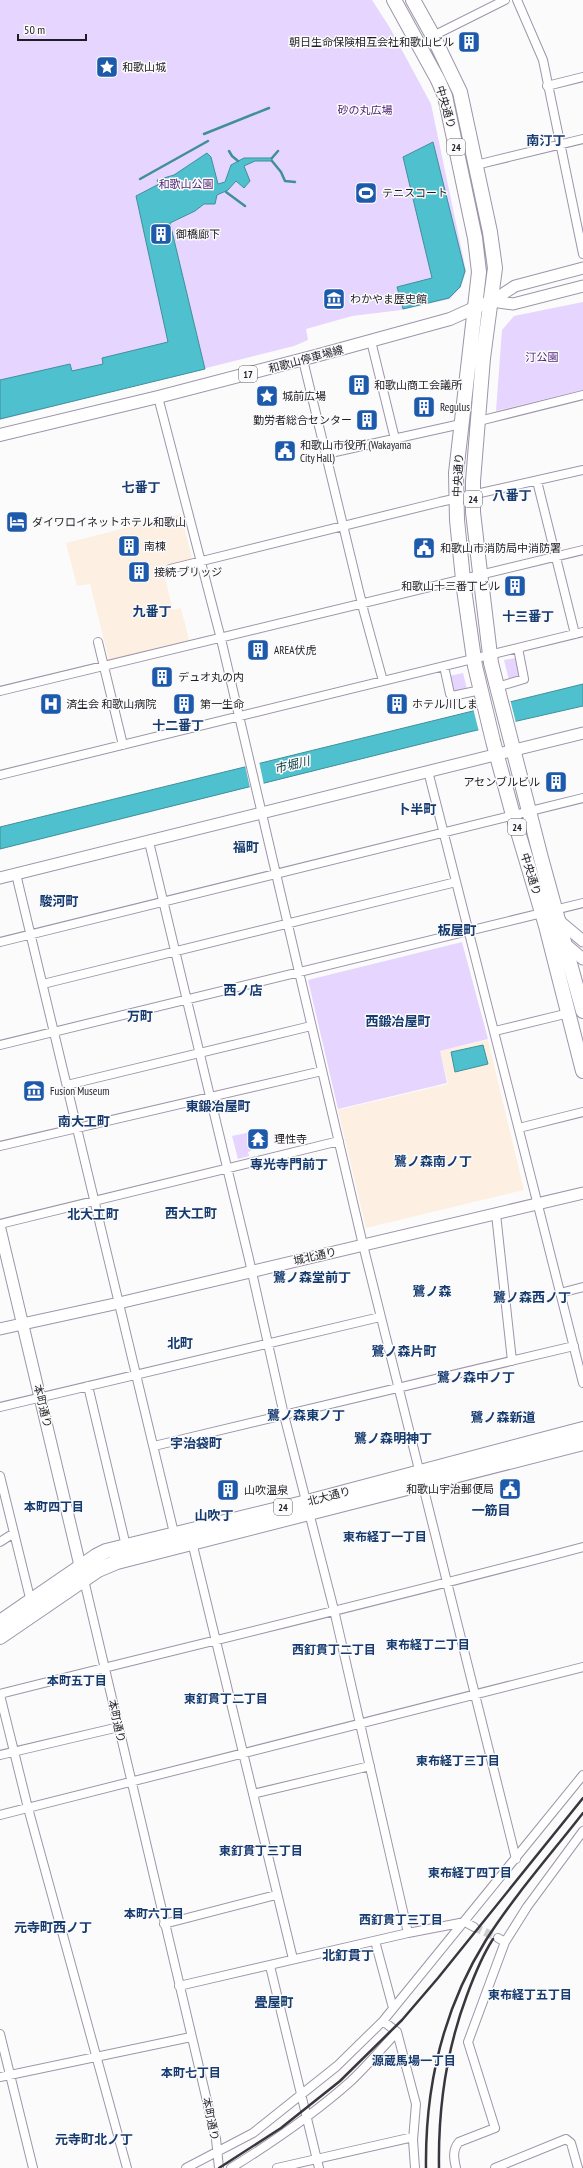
<svg xmlns="http://www.w3.org/2000/svg" width="583" height="2168" font-family="'PT Sans Narrow','Noto Sans JP',sans-serif">
  <rect width="100%" height="100%" fill="#fbfbfb"/>
  <path fill="#fdefe1" d="M181,514L192,559L162,566L173,610L181,608L189,640L109,660L90,584L77,586L66,543Z
    M488,1040L524,1190L366,1228L338,1110L448,1084L440,1051Z"/>
  <path fill="#e6d5fe" d="M0,0H372L390,28L431,104L466,271L461,287L450,299L401,310L352,316L306,329L308,340L294,346L0,420Z
    M583,302V390L496,411L502,330L514,316Z
    M516,658L520,674L518,676L509,680L504,660Z
    M463,673L467,689L455,691L452,689L449,676Z
    M462,942L488,1039L440,1051L447,1083L338,1109L308,980Z
    M251,1132L253,1142L250,1144L251,1151L248,1152L249,1156L238,1159L232,1136Z"/>
  <path fill="#4ec0ce" stroke="#408f9b" d="M433,142L465,271L460,287L449,298L403,309L397,287L432,278L403,157Z
    M207,153L211,157L218,184L225,182L231,165L244,158H272V161H255L244,166L250,181L244,188L236,181L228,190L217,195L215,204H204L195,211L170,223L205,369L0,419V380L70,364L72,371L103,364L102,358L168,342L136,196L159,184L157,180L174,175Z
    M583,684V706L469,732L0,849V827Z
    M483,1045L488,1064L455,1072L451,1052Z"/>
  <path fill="#fbfbfb" d="M510,699L516,723L479,732L473,708Z
    M259,761L264,785L250,788L245,765Z"/>
  <g fill="none" stroke-linecap="round" stroke-linejoin="round">
    <path stroke="#408f9b" stroke-width="2.5" d="M204,134L269,108
      M229,151L232,156L238,161
      M272,158L278,151
      M272,161L281,172L285,181L295,182
      M140,179L208,141
      M226,192L245,206"/>
    <path stroke="#cfced0" stroke-width="8" stroke-dasharray="8 4" stroke-linecap="butt" d="M474,1927L498,1938"/>
    <g stroke="#9e95aa" stroke-width="10">
      <path id="street" d="M517,0L543,60L583,254
        M433,36L505,0
        M547,86L583,77
        M476,165L583,139
        M371,341L395,439
        M303,360L364,612L383,681
        M158,397L221,639L363,1245L516,1859
        M479,421L583,395
        M326,454L461,424
        M537,481L575,634
        M170,569L440,502L583,470
        M98,642L123,745
        M444,666L450,694L452,696L481,690
        M497,687L524,679L518,648
        M0,691L583,550
        M428,771L583,1383
        M0,775L583,632
        M149,842L249,1259L284,1415L334,1610L408,1933
        M16,874L174,1533
        M0,942L583,798
        M43,984L456,882
        M495,1031L569,1013
        M0,1045L583,903
        M67,1085L311,1026
        M519,1128L583,1112
        M0,1146L322,1071
        M496,1214L512,1361
        M0,1224L339,1141
        M560,1293L583,1287
        M88,1386L126,1546
        M0,1407L380,1317
        M154,1446L574,1346
        M0,1476L31,1602
        M0,1542L14,1533
        M192,1542L293,1959
        M84,1580L216,2139L219,2168
        M0,1694C194,1645 389,1599 583,1547
        M0,1695L28,1808L127,2168
        M0,1755L119,1727
        M253,1794L370,1766
        M0,1815L583,1667
        M164,1924L276,1895
        M498,1938L505,1942
        M375,1941L393,2008
        M270,1966L319,2168
        M179,1986L408,1933L465,1922L474,1927
        M397,2032L416,2104L413,2140L415,2168
        M0,2034L33,2168
        M0,2077L191,2037
        M186,2168L253,2133L337,2066L383,2021L583,1775
        M231,2168C273,2142 314,2114 351,2081C367,2066 382,2048 397,2032L383,2021
        M277,2168L413,2137
        M456,2168C454,2159 452,2150 459,2142L495,2128L468,2042L505,1942L527,1907L583,1831
        M495,2168L566,2139L571,2143L578,2168"/>
    </g>
    <g stroke="#9e95aa" stroke-width="13">
      <path id="secondary" d="M492,301L515,286L583,268
        M492,301L513,304L583,286
        M0,878L583,733
        M556,922L558,920L583,941
        M563,942L583,959
        M0,1229L82,1574
        M0,1329L119,1303L583,1193"/>
    </g>
    <g stroke="#9e95aa" stroke-width="14">
      <path id="primary" d="M0,435L158,397L319,355L450,319L483,304"/>
    </g>
    <g stroke="#9e95aa" stroke-width="16">
      <path id="highway" d="M394,0L438,80L445,96L475,238L479,272L456,473L457,520L464,589L475,666L493,741L513,815L546,926L583,1071
        M413,0L433,36L460,92L490,232L495,268L483,358L473,481V512L479,564L491,663L541,858L583,1011
        M0,1622L96,1556L106,1551L307,1502L583,1429
        M0,1637L98,1570L117,1562L583,1443"/>
    </g>
    <use href="#street" stroke="#fff" stroke-width="8"/>
    <use href="#secondary" stroke="#fff" stroke-width="11"/>
    <use href="#primary" stroke="#fff" stroke-width="12"/>
    <use href="#highway" stroke="#fff" stroke-width="14"/>
    <path stroke="#39363e" stroke-width="2.5" d="M219,2168L281,2128L340,2081L402,2020L438,1978L583,1798
      M426,2168C425,2088 443,2009 486,1940C514,1896 551,1854 583,1813
      M439,2168C438,2108 446,2051 467,1995C474,1976 482,1956 493,1939"/>
  </g>
  <defs>
    <g id="building-square" transform="scale(1.15)"><rect x="-9" y="-9" width="18" height="18" rx="4" fill="#1e5aab" stroke="#fbfbfb"/><path d="M-4-6H4V6H1V3H-1V6H-4ZM-2.5-4.3h1.7v1.8h-1.7ZM.8-4.3h1.7v1.8H.8ZM-2.5-1h1.7V.8h-1.7ZM.8-1h1.7V.8H.8Z" fill="#fff"/></g>
    <g id="sight-square" transform="scale(1.15)"><rect x="-9" y="-9" width="18" height="18" rx="4" fill="#1e5aab" stroke="#fbfbfb"/><path d="M0-6L1.8-2.2L6-1.7L2.9 1.2L3.7 5.4L0 3.3L-3.7 5.4L-2.9 1.2L-6-1.7L-1.8-2.2Z" fill="#fff"/></g>
    <g id="stadium-square" transform="scale(1.15)"><rect x="-9" y="-9" width="18" height="18" rx="4" fill="#1e5aab" stroke="#fbfbfb"/><path d="M0-5a6.5 5 0 1 0 0 10a6.5 5 0 1 0 0-10ZM-3.5-1.8h7v3.6h-7Z" fill="#fff"/></g>
    <g id="museum-square" transform="scale(1.15)"><rect x="-9" y="-9" width="18" height="18" rx="4" fill="#1e5aab" stroke="#fbfbfb"/><path d="M0-6L6-3V-2H-6V-3ZM-5-1h2V3h-2ZM-1-1h2V3h-2ZM3-1h2V3H3ZM-6 4H6V6H-6Z" fill="#fff"/></g>
    <g id="civic-square" transform="scale(1.15)"><rect x="-9" y="-9" width="18" height="18" rx="4" fill="#1e5aab" stroke="#fbfbfb"/><path d="M-.6-6.5H3V-4.5H.6V-3L4-1V1h2V6H-6V1h2V-1L-.6-3ZM-1.2 2.5V6h2.4V2.5Z" fill="#fff"/></g>
    <g id="hotel-square" transform="scale(1.15)"><rect x="-9" y="-9" width="18" height="18" rx="4" fill="#1e5aab" stroke="#fbfbfb"/><path d="M-6-4.5h1.5V1H6V5H4.5V3h-9V5H-6ZM-4 0a1.8 1.8 0 1 1 3.6 0ZM.5 0V-2.5h3Q6-2.5 6 0Z" fill="#fff"/></g>
    <g id="hospital-square" transform="scale(1.15)"><rect x="-9" y="-9" width="18" height="18" rx="4" fill="#1e5aab" stroke="#fbfbfb"/><path d="M-5-5h3v3.5h4V-5h3V5h-3V1.5h-4V5h-3Z" fill="#fff"/></g>
    <g id="temple-square" transform="scale(1.15)"><rect x="-9" y="-9" width="18" height="18" rx="4" fill="#1e5aab" stroke="#fbfbfb"/><path d="M0-6L5-2H3V0L6.5 2.5H4V6H1.5V3h-3V6H-4V2.5H-6.5L-3 0V-2H-5Z" fill="#fff"/></g>
  </defs>
  <g fill-rule="evenodd">
    <use href="#building-square" x="469" y="42"/>
    <use href="#sight-square" x="107" y="67"/>
    <use href="#stadium-square" x="366" y="193"/>
    <use href="#building-square" x="161" y="234"/>
    <use href="#museum-square" x="334" y="299"/>
    <use href="#building-square" x="359" y="385"/>
    <use href="#sight-square" x="267" y="396"/>
    <use href="#building-square" x="424" y="407"/>
    <use href="#building-square" x="367" y="420"/>
    <use href="#civic-square" x="285" y="451"/>
    <use href="#hotel-square" x="17" y="522"/>
    <use href="#building-square" x="129" y="546"/>
    <use href="#civic-square" x="424" y="548"/>
    <use href="#building-square" x="139" y="572"/>
    <use href="#building-square" x="515" y="586"/>
    <use href="#building-square" x="258" y="650"/>
    <use href="#building-square" x="162" y="677"/>
    <use href="#hospital-square" x="51" y="704"/>
    <use href="#building-square" x="184" y="704"/>
    <use href="#building-square" x="397" y="704"/>
    <use href="#building-square" x="556" y="782"/>
    <use href="#museum-square" x="34" y="1091"/>
    <use href="#temple-square" x="258" y="1139"/>
    <use href="#civic-square" x="510" y="1489"/>
    <use href="#building-square" x="228" y="1490"/>
  </g>
  <g text-anchor="middle" stroke-width="3" stroke-linejoin="round" paint-order="stroke">
    <g fill="#fbfbfb" stroke="#615f64" stroke-width="1">
      <rect x="447" y="139" width="18" height="16" rx="3"/>
      <rect x="239" y="366" width="18" height="16" rx="3"/>
      <rect x="464" y="491" width="18" height="16" rx="3"/>
      <rect x="508" y="819" width="18" height="16" rx="3"/>
      <rect x="274" y="1499" width="18" height="16" rx="3"/>
    </g>
    <g font-size="10" font-weight="bold" fill="#1f1c24">
      <text x="456" y="151">24</text>
      <text x="248" y="378">17</text>
      <text x="473" y="503">24</text>
      <text x="517" y="831">24</text>
      <text x="283" y="1511">24</text>
    </g>
    <g font-size="11" fill="#1f1c24" stroke="#fbfbfb" text-anchor="start">
      <text x="454" y="46" text-anchor="end">朝日生命保険相互会社和歌山ビル</text>
      <text x="122" y="71">和歌山城</text>
      <text x="382" y="197">テニスコート</text>
      <text x="176" y="238">御橋廊下</text>
      <text x="350" y="303">わかやま歴史館</text>
      <text x="374" y="389">和歌山商工会議所</text>
      <text x="282" y="400">城前広場</text>
      <text x="440" y="411">Regulus</text>
      <text x="352" y="424" text-anchor="end">勤労者総合センター</text>
      <text x="300" y="449">和歌山市役所 (Wakayama<tspan x="300" dy="13">City Hall)</tspan></text>
      <text x="32" y="526">ダイワロイネットホテル和歌山</text>
      <text x="144" y="550">南棟</text>
      <text x="440" y="552">和歌山市消防局中消防署</text>
      <text x="154" y="576">接続 ブリッジ</text>
      <text x="500" y="590" text-anchor="end">和歌山十三番丁ビル</text>
      <text x="274" y="654">AREA伏虎</text>
      <text x="178" y="681">デュオ丸の内</text>
      <text x="66" y="708">済生会 和歌山病院</text>
      <text x="200" y="708">第一生命</text>
      <text x="412" y="708">ホテル川しま</text>
      <text x="540" y="786" text-anchor="end">アセンブルビル</text>
      <text x="50" y="1095">Fusion Museum</text>
      <text x="274" y="1143">理性寺</text>
      <text x="494" y="1493" text-anchor="end">和歌山宇治郵便局</text>
      <text x="244" y="1494">山吹温泉</text>
    </g>
    <g font-size="11" fill="#1f1c24" stroke="#fbfbfb">
      <text transform="translate(446 107) rotate(74)" y="4">中央通り</text>
      <text transform="translate(306 359) rotate(-15)" y="4">和歌山停車場線</text>
      <text transform="translate(458 475) rotate(-87)" y="4">中央通り</text>
      <text transform="translate(531 874) rotate(73)" y="4">中央通り</text>
      <text transform="translate(315 1256) rotate(-13)" y="4">城北通り</text>
      <text transform="translate(43 1406) rotate(76)" y="4">本町通り</text>
      <text transform="translate(329 1496) rotate(-15)" y="4">北大通り</text>
      <text transform="translate(117 1721) rotate(77)" y="4">本町通り</text>
      <text transform="translate(211 2119) rotate(78)" y="4">本町通り</text>
    </g>
    <g font-size="11" fill="#512879" stroke="#fbfbfb">
      <text x="365" y="114">砂の丸広場</text>
      <text x="186" y="188">和歌山公園</text>
      <text x="542" y="361">汀公園</text>
    </g>
    <g font-size="12" font-style="italic" fill="#0d4147" stroke="#fbfbfb">
      <text transform="translate(292 765) rotate(-14)" y="4">市堀川</text>
    </g>
    <g font-size="12" font-weight="bold" fill="#163b70" stroke="#fbfbfb">
      <text x="54" y="1511">本町四丁目</text>
      <text x="385" y="1541">東布経丁一丁目</text>
      <text x="428" y="1649">東布経丁二丁目</text>
      <text x="334" y="1654">西釘貫丁二丁目</text>
      <text x="77" y="1685">本町五丁目</text>
      <text x="226" y="1703">東釘貫丁二丁目</text>
      <text x="458" y="1765">東布経丁三丁目</text>
      <text x="261" y="1855">東釘貫丁三丁目</text>
      <text x="470" y="1877">東布経丁四丁目</text>
      <text x="154" y="1918">本町六丁目</text>
      <text x="401" y="1924">西釘貫丁三丁目</text>
      <text x="530" y="1999">東布経丁五丁目</text>
      <text x="414" y="2065">源蔵馬場一丁目</text>
      <text x="191" y="2077">本町七丁目</text>
    </g>
    <g font-size="13" font-weight="bold" fill="#163b70" stroke="#fbfbfb">
      <text x="546" y="145">南汀丁</text>
      <text x="141" y="492">七番丁</text>
      <text x="512" y="500">八番丁</text>
      <text x="152" y="616">九番丁</text>
      <text x="528" y="621">十三番丁</text>
      <text x="178" y="730">十二番丁</text>
      <text x="417" y="814">卜半町</text>
      <text x="246" y="852">福町</text>
      <text x="59" y="906">駿河町</text>
      <text x="457" y="935">板屋町</text>
      <text x="243" y="995">西ノ店</text>
      <text x="140" y="1021">万町</text>
      <text x="398" y="1026">西鍛冶屋町</text>
      <text x="218" y="1111">東鍛冶屋町</text>
      <text x="84" y="1126">南大工町</text>
      <text x="433" y="1166">鷺ノ森南ノ丁</text>
      <text x="289" y="1169">専光寺門前丁</text>
      <text x="191" y="1218">西大工町</text>
      <text x="93" y="1219">北大工町</text>
      <text x="312" y="1282">鷺ノ森堂前丁</text>
      <text x="432" y="1296">鷺ノ森</text>
      <text x="532" y="1302">鷺ノ森西ノ丁</text>
      <text x="180" y="1348">北町</text>
      <text x="404" y="1356">鷺ノ森片町</text>
      <text x="476" y="1382">鷺ノ森中ノ丁</text>
      <text x="306" y="1420">鷺ノ森東ノ丁</text>
      <text x="503" y="1422">鷺ノ森新道</text>
      <text x="393" y="1443">鷺ノ森明神丁</text>
      <text x="196" y="1448">宇治袋町</text>
      <text x="491" y="1515">一筋目</text>
      <text x="214" y="1520">山吹丁</text>
      <text x="53" y="1932">元寺町西ノ丁</text>
      <text x="348" y="1960">北釘貫丁</text>
      <text x="274" y="2007">畳屋町</text>
      <text x="94" y="2144">元寺町北ノ丁</text>
    </g>
  </g>
  <path d="M18 34v6h68v-6" fill="none" stroke="#1f1c24" stroke-width="2"/>
  <text x="24" y="34" font-size="12" fill="#1f1c24" stroke="#fbfbfb" stroke-width="3" paint-order="stroke">50 m</text>
</svg>
